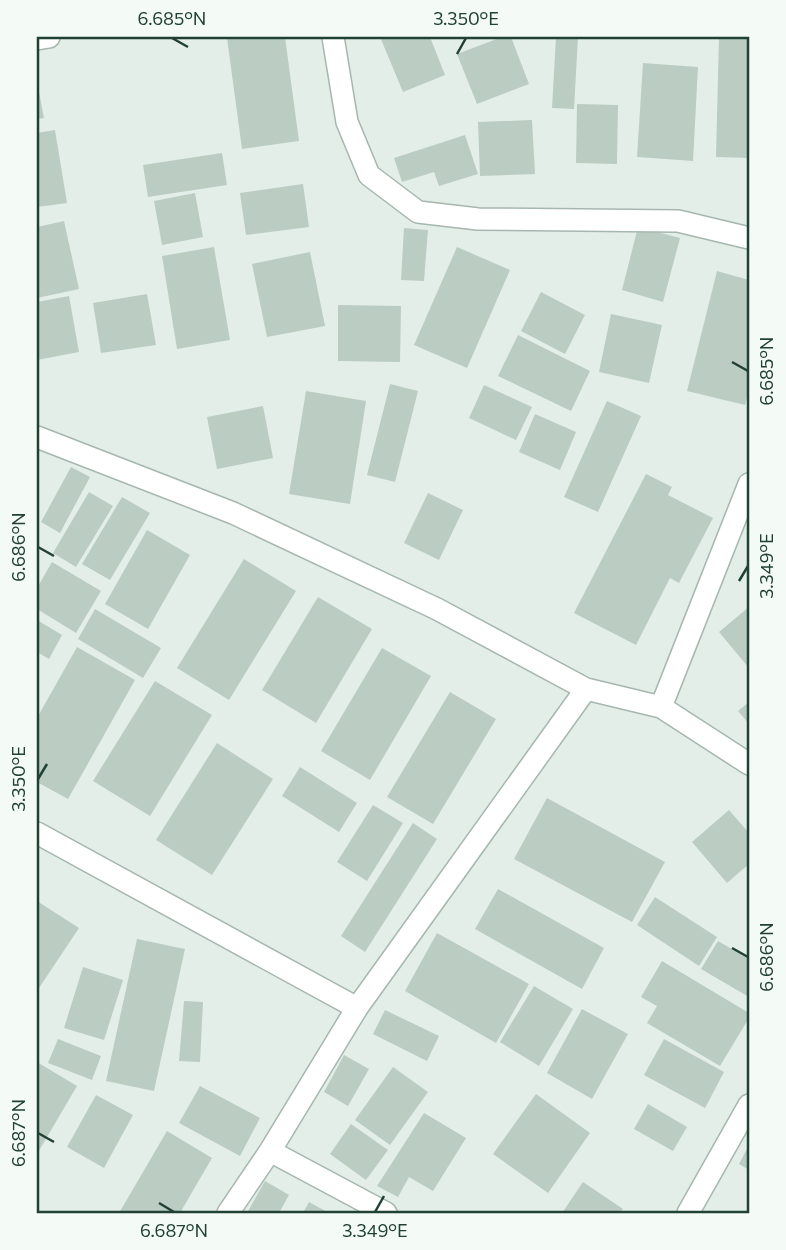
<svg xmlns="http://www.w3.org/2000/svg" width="786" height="1250" font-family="Commissioner,sans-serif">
  <rect width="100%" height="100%" fill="#e3eee8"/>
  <path fill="#bbccc3" d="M238,37H285L299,141L242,149L227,38Z
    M380,37H430L445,75L403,92Z
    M502,37H511L529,84L477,104L457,54Z
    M556,37H578L574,109L552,108Z
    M719,37H749V158L716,157Z
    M643,63L698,67L693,161L637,157Z
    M37,82L44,118L37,119Z
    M577,104L618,105L617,164L576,163Z
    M532,120L535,174L480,176L478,122Z
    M55,130L67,203L37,207V133Z
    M465,135L478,174L439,186L434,172L402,182L394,158Z
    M222,153L227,185L148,197L143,165Z
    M303,184L309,227L246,235L240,193Z
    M195,193L203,237L162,245L154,201Z
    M64,221L79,289L37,298V227Z
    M638,227L680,238L663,302L622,290Z
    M404,228L428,230L424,281L401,280Z
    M214,247L230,340L177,349L162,256Z
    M457,247L510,270L467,368L414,345Z
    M310,252L325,326L267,337L252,264Z
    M717,271L749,280V390L745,405L687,391Z
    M541,292L585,315L565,354L521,331Z
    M147,294L156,345L101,353L93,303Z
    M69,296L79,352L37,360V302Z
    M338,305L401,306L400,362L338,361Z
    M611,314L662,325L649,383L599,372Z
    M518,335L590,371L571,411L498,376Z
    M390,384L418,391L395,482L367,475Z
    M484,385L532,407L516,440L469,418Z
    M306,391L366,401L350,504L289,494Z
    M607,401L641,416L598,512L564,497Z
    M263,406L273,458L217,469L207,417Z
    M535,414L576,432L560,470L519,452Z
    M71,467L90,477L60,533L41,522Z
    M646,474L672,487L668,495L713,518L679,583L670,578L636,645L574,613Z
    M89,492L113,506L76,567L53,553Z
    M428,493L463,510L439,560L404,543Z
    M122,497L150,513L110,580L82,564Z
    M147,530L190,555L148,629L105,604Z
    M244,559L296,591L229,700L177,668Z
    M52,562L101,591L76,633L37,609V588Z
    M318,597L372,629L316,723L262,690Z
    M749,607V668L719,632Z
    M95,609L161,648L143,678L78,639Z
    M37,620L62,635L49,659L37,652Z
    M77,647L135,680L68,799L37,782V718Z
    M382,648L431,676L370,780L321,751Z
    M155,681L212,715L150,816L93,781Z
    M450,692L496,719L433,824L387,797Z
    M749,702V724L738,711Z
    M217,743L273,779L212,875L156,840Z
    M300,767L357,803L339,832L282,796Z
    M547,798L665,862L632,922L514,859Z
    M373,805L403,823L367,881L337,862Z
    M729,810L749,833V864L727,883L692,842Z
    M413,823L437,839L365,952L341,936Z
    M498,889L604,948L582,989L475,929Z
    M655,897L717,937L699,966L637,925Z
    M37,901L79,928L37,991Z
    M437,933L529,984L496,1043L405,991Z
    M137,939L185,949L154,1091L106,1081Z
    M718,941L749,959V997L701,969Z
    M662,961L749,1013V1018L720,1066L647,1023L657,1006L641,997Z
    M83,967L123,980L104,1040L64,1028Z
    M534,986L573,1009L539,1066L500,1042Z
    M184,1001L203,1002L200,1062L179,1061Z
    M582,1009L628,1034L592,1099L547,1073Z
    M385,1010L439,1036L427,1061L373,1034Z
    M58,1039L101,1056L92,1080L48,1063Z
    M664,1039L724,1072L705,1108L644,1075Z
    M344,1055L369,1069L348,1106L324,1092Z
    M37,1062L77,1086L37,1154Z
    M393,1067L428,1092L390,1145L355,1120Z
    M200,1086L260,1118L240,1156L179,1123Z
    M536,1094L590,1133L548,1193L493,1154Z
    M96,1095L133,1115L104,1168L67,1147Z
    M648,1104L687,1127L673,1151L634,1129Z
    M424,1113L466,1138L433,1191L409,1177L398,1197L377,1186Z
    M351,1124L388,1150L366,1180L330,1154Z
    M167,1131L212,1158L180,1213H119Z
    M749,1145V1170L739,1164Z
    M265,1181L289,1195L279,1213H247Z
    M583,1182L623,1209L619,1213H562Z
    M309,1202L329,1213H303Z"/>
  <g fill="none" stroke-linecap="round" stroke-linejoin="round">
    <g stroke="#a5b7af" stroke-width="24">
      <path id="minor" d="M333,37L347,122L369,175L418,212L478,219L678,221L749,238
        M37,39L49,37
        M37,437L233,513L437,609L586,689L661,707L749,764
        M661,707L749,484
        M37,833L357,1008
        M270,1151L386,1213
        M228,1213L270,1151L357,1008L586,689
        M688,1213L749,1105"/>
    </g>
    <use href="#minor" stroke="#fff" stroke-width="21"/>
  </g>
  <path fill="none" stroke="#214135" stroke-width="2.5" d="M172,38L188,47M457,54L466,38M732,362L748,371M38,547L54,556M739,581L748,566M38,779L47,764M732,948L748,957M38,1133L54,1142M159,1203L174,1212M375,1212L384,1196"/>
  <rect width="786" height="1250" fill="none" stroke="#f4faf6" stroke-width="77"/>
  <rect x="38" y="38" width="710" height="1174" fill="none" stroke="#214135" stroke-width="2.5"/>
  <g font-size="18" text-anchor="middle" fill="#214135">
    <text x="172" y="25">6.685°N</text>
    <text x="466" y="25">3.350°E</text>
    <text transform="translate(767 371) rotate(-90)" y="6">6.685°N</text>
    <text transform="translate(19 547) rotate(-90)" y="6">6.686°N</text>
    <text transform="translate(767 566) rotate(-90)" y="6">3.349°E</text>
    <text transform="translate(19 779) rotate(-90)" y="6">3.350°E</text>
    <text transform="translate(767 957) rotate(-90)" y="6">6.686°N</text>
    <text transform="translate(19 1133) rotate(-90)" y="6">6.687°N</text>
    <text x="174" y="1237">6.687°N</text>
    <text x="375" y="1237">3.349°E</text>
  </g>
</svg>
